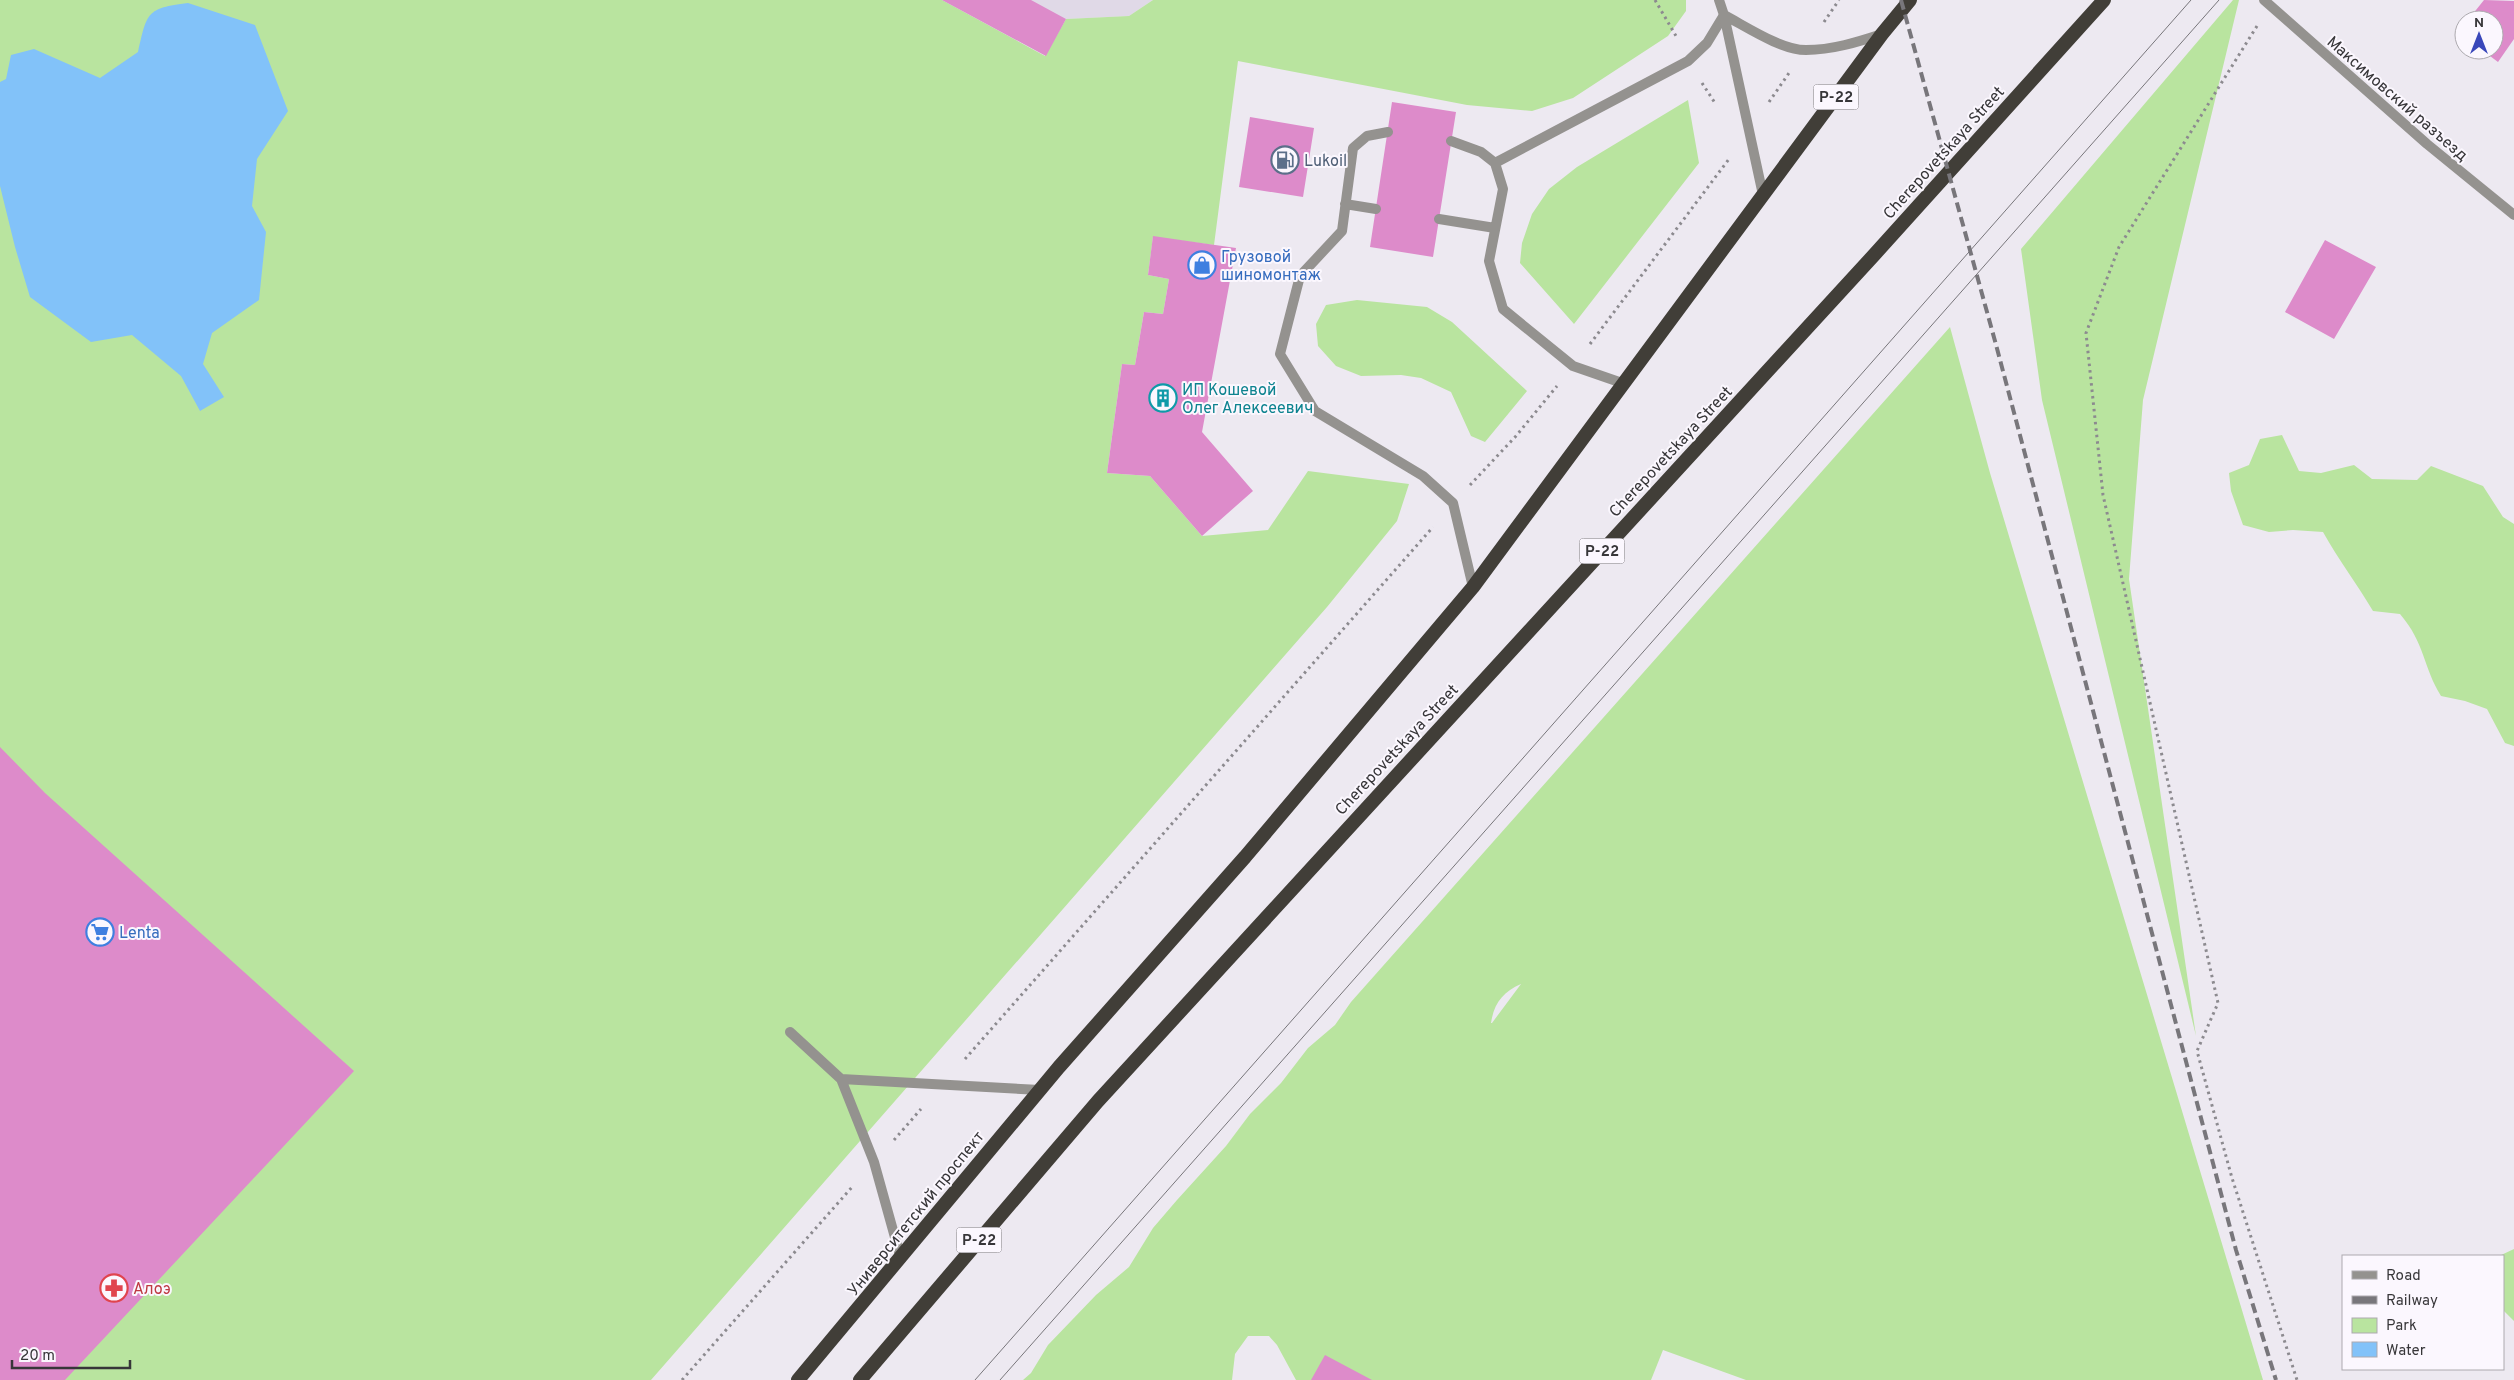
<svg xmlns="http://www.w3.org/2000/svg" width="2514" height="1380" font-family="Overpass,sans-serif">
  <rect width="100%" height="100%" fill="#ede9f1"/>
  <path fill="#e0d9e7" d="M942,0H1153L1129,16L1066,19L1046,56Z"/>
  <path fill="#b9e49f" fill-rule="evenodd" d="M0,0H942L1045,56L1066,19L1129,16L1153,0H1686V11L1668,36L1573,98L1532,111L1467,105L1238,61L1214,245L1153,237L1148,275L1169,279L1163,314L1144,312L1135,365L1122,364L1107,473L1150,476L1202,536L1268,530L1308,471L1409,484L1397,521L1327,607L651,1380H0Z
    M2233,0H2239L2143,400L2129,579L2196,1036L2042,400L2021,249Z
    M1688,100L1699,163L1574,324L1520,263L1522,243L1532,214L1549,189L1577,167Z
    M1357,300L1427,307L1452,322L1527,391L1485,442L1471,436L1451,392L1421,378L1401,375L1361,376L1336,366L1318,346L1316,324L1326,305Z
    M1950,327L1990,473L2263,1380H1746L1663,1350L1651,1380H1296L1277,1345L1269,1336H1248L1235,1354L1232,1380H1023L1031,1373L1048,1345L1096,1295L1129,1267L1153,1228L1177,1200L1226,1146L1250,1114L1281,1083L1308,1048L1335,1025L1351,1002ZM1521,984L1492,1023H1491C1494,1003 1503,992 1521,984Z
    M2282,435L2299,471L2321,473L2354,465L2372,479L2417,480L2431,466L2483,486L2503,517L2514,524V746L2505,743L2487,709L2465,701L2441,696C2423,667 2425,643 2400,614L2373,611C2357,584 2338,559 2323,532L2293,530L2269,532L2243,525L2231,491L2229,473L2249,465L2260,439Z
    M2514,1249V1321L2503,1310V1256H2499Z"/>
  <path fill="#82c2f9" d="M188,3L255,25L288,111L257,159L252,206L266,232L259,300L212,333L203,364L224,397L200,411L181,376L132,335L91,342L30,297L15,247L0,186V82L6,79L11,55L34,49L100,78L138,52C147,13 146,8 188,3Z"/>
  <path fill="#dd8bca" d="M942,0H1031L1066,19L1046,56Z
    M2484,0L2514,1V39L2498,62L2482,50H2494V20H2468Z
    M1392,102L1456,112L1433,257L1370,247Z
    M1250,117L1314,128L1303,197L1239,187Z
    M1153,236L1236,248L1202,432L1253,491L1202,536L1150,476L1107,473L1122,364L1135,365L1144,312L1163,314L1169,279L1148,275Z
    M2325,240L2376,267L2334,339L2285,312Z
    M0,747L45,793L354,1071L65,1380H0Z
    M1325,1355L1372,1380H1311Z"/>
  <g fill="none" stroke-linecap="round" stroke-linejoin="round">
    <path stroke="#8c8a8f" stroke-width="3" stroke-dasharray="2.5 4" stroke-linecap="butt" d="M1655,0L1676,36
      M1824,22L1839,0
      M2257,26L2119,247L2086,333L2103,495L2218,1003L2197,1051L2232,1178L2297,1380
      M1702,83L1715,103
      M1769,102L1789,73
      M1590,344L1729,159
      M1470,485L1516,436L1557,386
      M965,1059L1433,527
      M894,1140L921,1109
      M682,1380L853,1186"/>
    <path stroke="#94928f" stroke-width="10" d="M1388,132L1367,136L1353,148L1342,231L1300,276L1280,354L1315,411L1423,476L1453,503L1473,587
      M1451,141L1481,152L1495,163L1688,61L1707,43L1724,15
      M1495,163L1503,189L1489,261L1503,309L1573,366L1625,384
      M1345,204L1376,209
      M1439,219L1495,228
      M790,1032L841,1079L1040,1090
      M841,1079L874,1162L901,1259"/>
    <path stroke="#94928f" stroke-width="10" d="M1719,0L1724,15L1763,195
      M2264,0L2427,144L2514,215
      M1724,15C1747,27 1781,50 1806,50C1832,50 1858,42 1882,34"/>
    <path stroke="#413e38" stroke-width="14" d="M798,1380L1059,1067L1245,857L1473,587L1882,34L1910,0
      M860,1380L1098,1101L1874,255L2104,0"/>
    <path stroke="#78767b" stroke-width="1" d="M975,1380L2191,0
      M1000,1380L2219,0"/>
    <path stroke="#78767b" stroke-width="4" stroke-dasharray="10 5" stroke-linecap="butt" d="M1901,0L1995,341L2236,1250L2276,1380"/>
  </g>
  <defs>
    <g id="fuel-ring" transform="scale(1.4375)"><circle r="9.5" fill="#fbf7fe" stroke="#5c6f8a" stroke-width="1.5"/><path d="M-5.5-6h7V0h2V4h1.3V-2.5L3-4.5l.8-.8L6-3V5H2.5V1h-1V6h-7ZM-4.2-4.7v3.2H.2V-4.7Z" fill="#5c6f8a"/></g>
    <g id="shop-ring" transform="scale(1.4375)"><circle r="9.5" fill="#fbf7fe" stroke="#3f7fe0" stroke-width="1.5"/><path d="M-5-2.5h2.3a2.7 3.5 0 0 1 5.4 0H5L5.5 6h-11ZM-1.5-2.5h3a1.5 2.3 0 0 0-3 0Z" fill="#3f7fe0"/></g>
    <g id="building-ring" transform="scale(1.4375)"><circle r="9.5" fill="#fbf7fe" stroke="#0f9aa8" stroke-width="1.5"/><path d="M-4-6H4V6H1V3H-1V6H-4ZM-2.5-4.3h1.7v1.8h-1.7ZM.8-4.3h1.7v1.8H.8ZM-2.5-1h1.7V.8h-1.7ZM.8-1h1.7V.8H.8Z" fill="#0f9aa8"/></g>
    <g id="supermarket-ring" transform="scale(1.4375)"><circle r="9.5" fill="#fbf7fe" stroke="#3f7fe0" stroke-width="1.5"/><path d="M-6-5.5h2.5l.6 2H6L4.5 2H-2.5L-4.4-4H-6ZM-1.5 3.2a1.3 1.3 0 1 0 .1 0ZM3 3.2a1.3 1.3 0 1 0 .1 0Z" fill="#3f7fe0"/></g>
    <g id="pharmacy-ring" transform="scale(1.4375)"><circle r="9.5" fill="#fbf7fe" stroke="#e0444e" stroke-width="1.5"/><path d="M-2-6h4v4h4v4h-4v4h-4v-4h-4v-4h4Z" fill="#e0444e"/></g>
  </defs>
  <g fill-rule="evenodd">
    <use href="#fuel-ring" x="1285" y="160"/>
    <use href="#shop-ring" x="1202" y="265"/>
    <use href="#building-ring" x="1163" y="398"/>
    <use href="#supermarket-ring" x="100" y="932"/>
    <use href="#pharmacy-ring" x="114" y="1288"/>
  </g>
  <g text-anchor="middle" stroke-width="4" stroke-linejoin="round" paint-order="stroke">
    <g fill="#fbf7fe" stroke="#727074" stroke-width="1">
      <rect x="1813.5" y="84.5" width="45" height="25" rx="4"/>
      <rect x="1579.5" y="538.5" width="45" height="25" rx="4"/>
      <rect x="956.5" y="1227.5" width="45" height="25" rx="4"/>
    </g>
    <g font-size="15" font-weight="bold" fill="#373639">
      <text x="1836" y="102">Р-22</text>
      <text x="1602" y="556">Р-22</text>
      <text x="979" y="1245">Р-22</text>
    </g>
    <g font-size="16" fill="#373639" stroke="#fbf7fe">
      <text transform="translate(2398 98) rotate(41)" y="6">Максимовский разъезд</text>
      <text transform="translate(1943 152) rotate(-48)" y="6">Cherepovetskaya Street</text>
      <text transform="translate(1670 451) rotate(-47)" y="6">Cherepovetskaya Street</text>
      <text transform="translate(1396 749) rotate(-47)" y="6">Cherepovetskaya Street</text>
      <text transform="translate(915 1213) rotate(-51)" y="6">Университетский проспект</text>
    </g>
    <g font-size="16" fill="#4e5e75" stroke="#fbf7fe" text-anchor="start">
      <text x="1304" y="166">Lukoil</text>
    </g>
    <g font-size="16" fill="#366cbe" stroke="#fbf7fe" text-anchor="start">
      <text x="1221" y="262">Грузовой<tspan x="1221" dy="18">шиномонтаж</tspan></text>
      <text x="119" y="938">Lenta</text>
    </g>
    <g font-size="16" fill="#0d838f" stroke="#fbf7fe" text-anchor="start">
      <text x="1182" y="395">ИП Кошевой<tspan x="1182" dy="18">Олег Алексеевич</tspan></text>
    </g>
    <g font-size="16" fill="#be3a42" stroke="#fbf7fe" text-anchor="start">
      <text x="133" y="1294">Алоэ</text>
    </g>
  </g>
  <rect x="2342" y="1255" width="162" height="115" fill="#fbf7fe" stroke="#adaaaf"/>
  <rect x="2352" y="1271" width="25" height="8" fill="#94928f" stroke="#adaaaf"/>
  <text x="2386" y="1280" font-size="15" fill="#373639">Road</text>
  <rect x="2352" y="1296" width="25" height="8" fill="#78767b" stroke="#adaaaf"/>
  <text x="2386" y="1305" font-size="15" fill="#373639">Railway</text>
  <rect x="2352" y="1318" width="25" height="15" fill="#b9e49f" stroke="#adaaaf"/>
  <text x="2386" y="1330" font-size="15" fill="#373639">Park</text>
  <rect x="2352" y="1342" width="25" height="15" fill="#82c2f9" stroke="#adaaaf"/>
  <text x="2386" y="1355" font-size="15" fill="#373639">Water</text>
  <g transform="translate(2479 35)"><circle r="24" fill="#fbf7fe" stroke="#adaaaf"/>
  <path d="M0-4L9 19L0 12L-9 19Z" fill="#3947ba"/>
  <text y="-8" font-size="14" font-weight="bold" text-anchor="middle" fill="#373639">N</text>
  </g>
  <path d="M12 1360v8h118v-8" fill="none" stroke="#373639" stroke-width="2.5"/>
  <text x="20" y="1360" font-size="15" fill="#373639" stroke="#fbf7fe" stroke-width="4" paint-order="stroke">20 m</text>
</svg>
